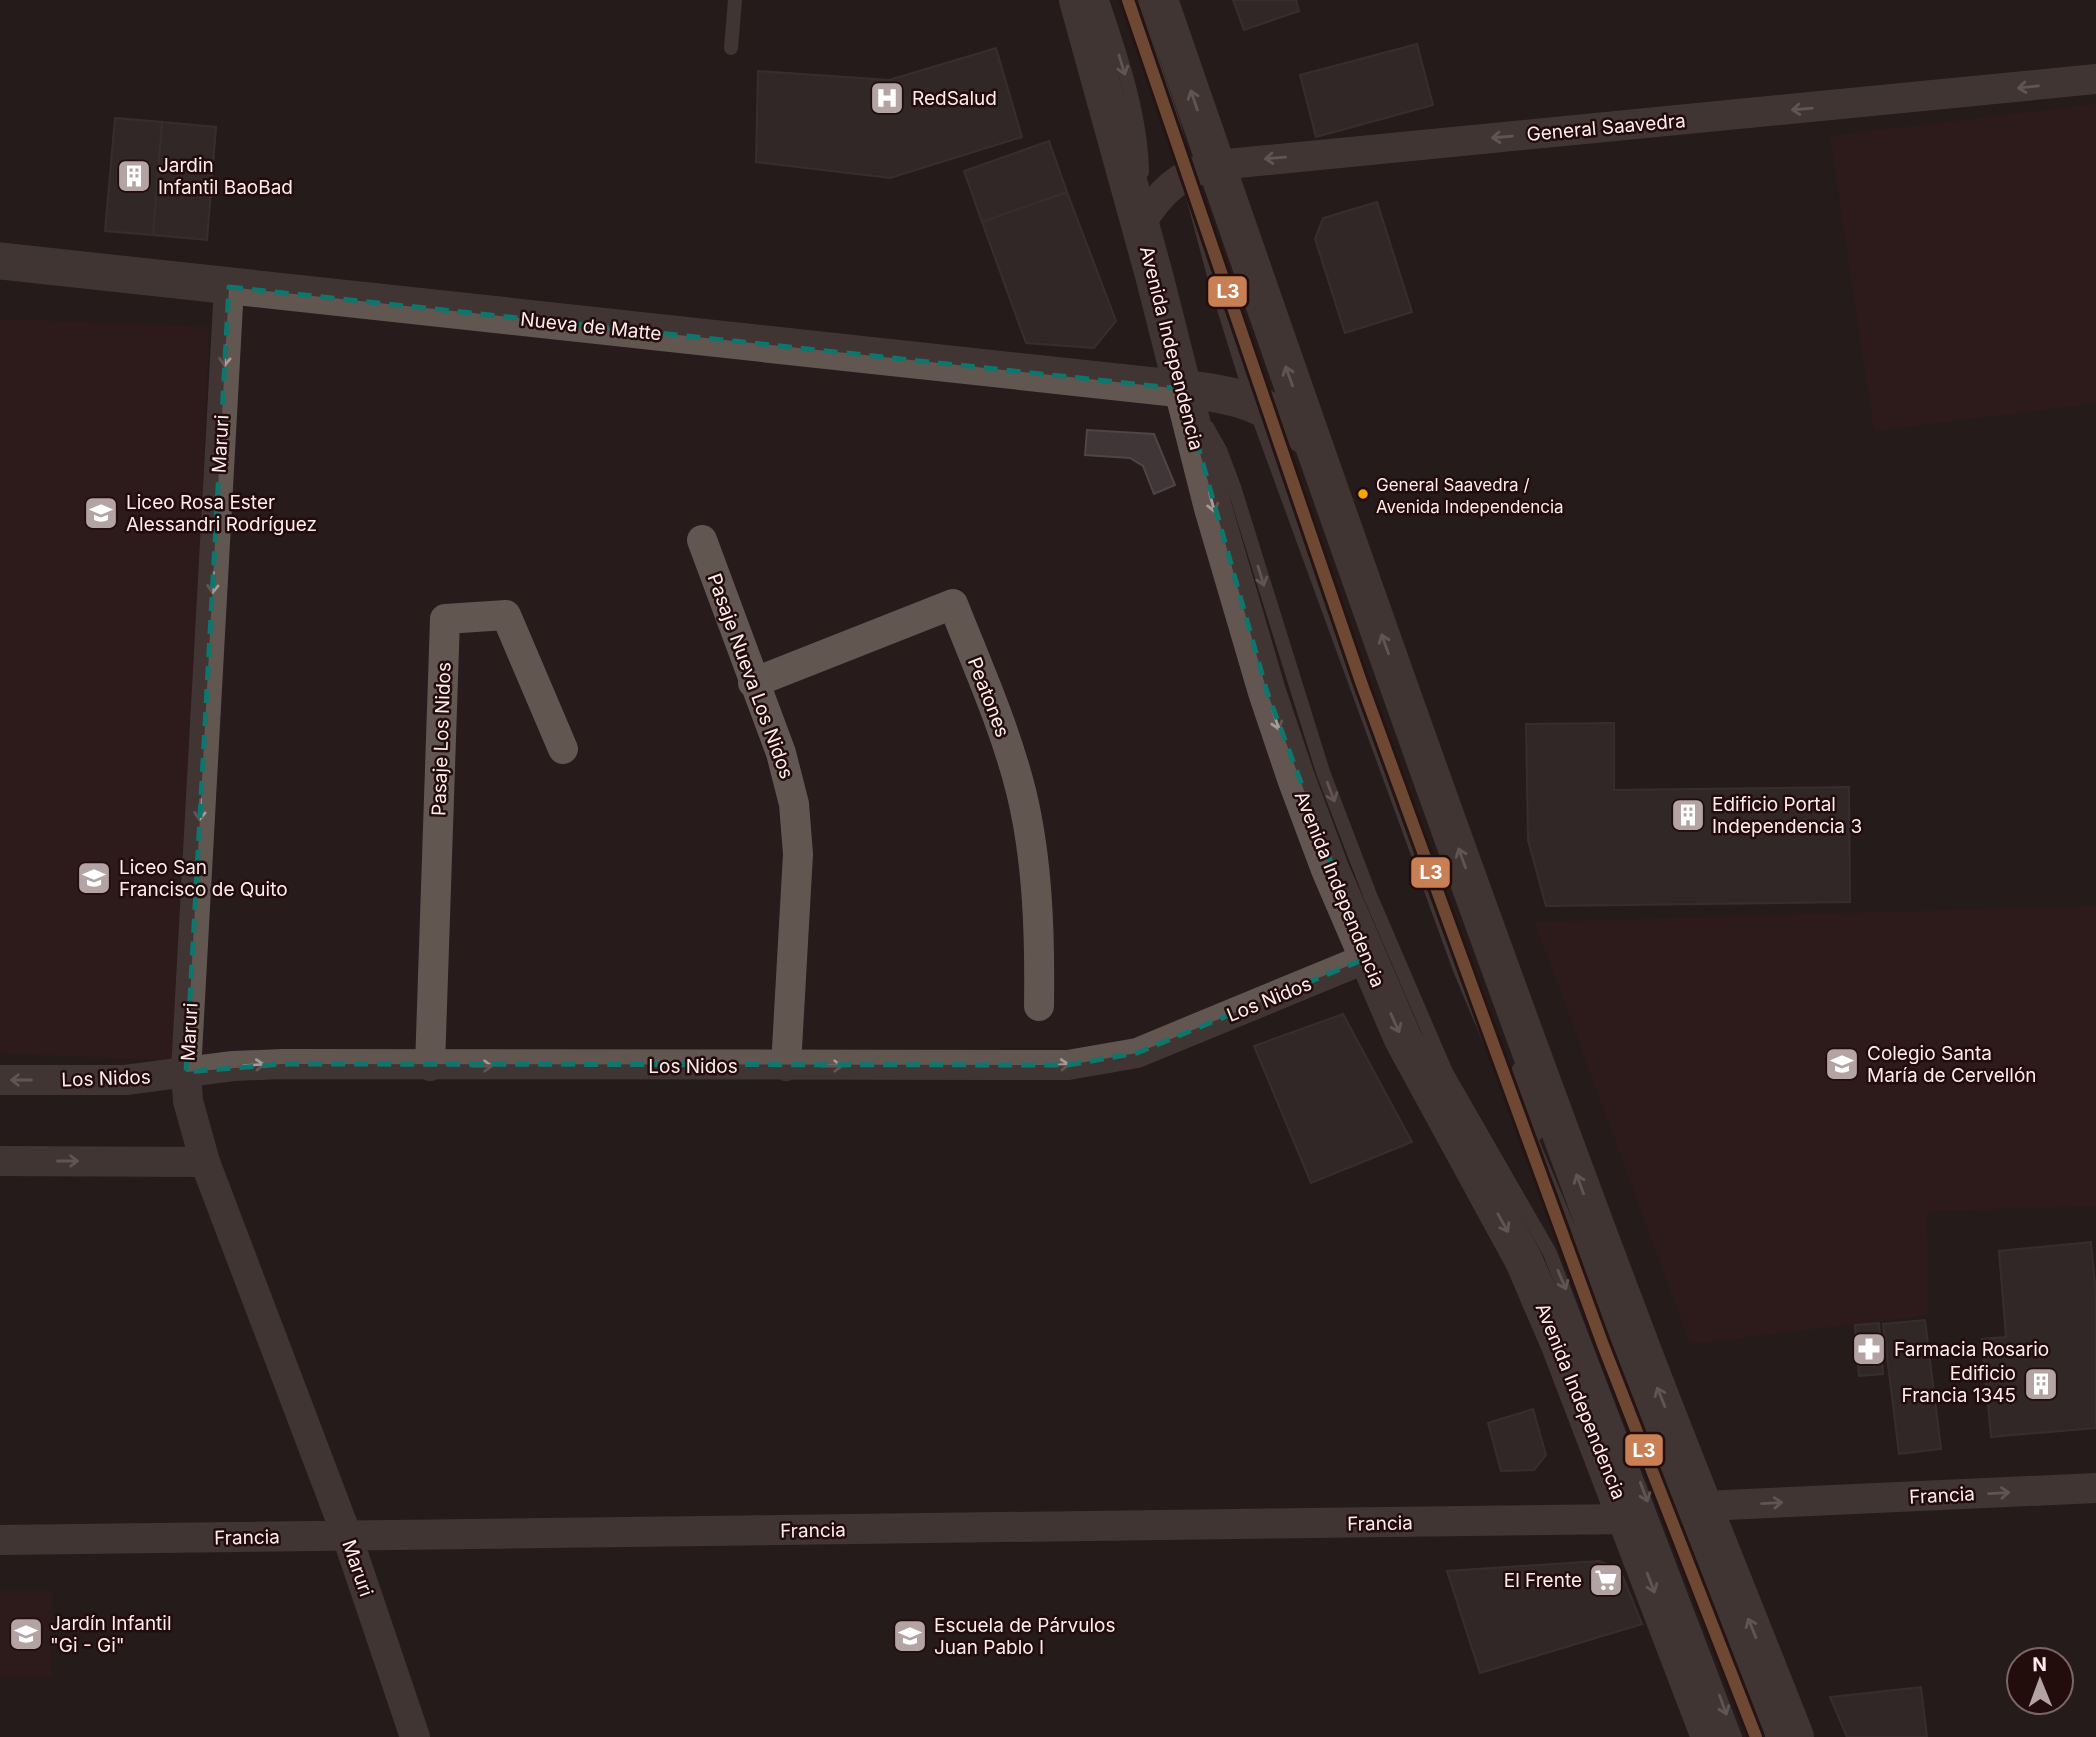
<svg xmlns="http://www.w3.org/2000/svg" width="2096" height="1737" font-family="Inter,sans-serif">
  <rect width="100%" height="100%" fill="#271b1b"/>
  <path fill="#371b1b" d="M2096,104V403L1874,431L1830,136Z
    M0,319L209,327L180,1061L0,1053Z
    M2096,906V1206L1927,1211L1929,1315L1690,1344L1535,922Z
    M0,1591H52L51,1677H0Z"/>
  <path fill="#403637" stroke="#4f4446" stroke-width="2" d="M1233,0H1296L1299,11L1244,30Z
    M1417,44L1433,105L1316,137L1300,75Z
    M996,48L1022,137L890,178L756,162L758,71L889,80Z
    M115,118L162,122L153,235L105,231Z
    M162,122L216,127L207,240L153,235Z
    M1049,141L1067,192L982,222L964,171Z
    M1067,192L1116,321L1094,348L1026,343L982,222Z
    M1377,202L1412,312L1345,333L1315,239L1323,218Z
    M1087,430L1154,434L1175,485L1154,494L1143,466L1130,458L1085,455Z
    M1614,723V790L1849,787L1850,902L1546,906L1528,840L1526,724Z
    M1343,1014L1412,1142L1311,1183L1254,1046Z
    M2091,1242L2096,1295V1428L1991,1437L1982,1339L2006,1337L1999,1251Z
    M1925,1320L1941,1449L1899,1454L1883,1324Z
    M1879,1323L1883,1374L1859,1376L1855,1325Z
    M1533,1409L1546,1455L1534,1470L1501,1471L1488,1423Z
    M1599,1561L1614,1567L1623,1577L1642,1624L1480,1673L1447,1571Z
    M1921,1687L1927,1737H1847L1830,1697Z"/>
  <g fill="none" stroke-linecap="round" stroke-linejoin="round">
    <path stroke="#615650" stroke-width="14" d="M1102,0C1120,54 1141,114 1142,172
      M1132,0L1174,125L1216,283L1253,402L1461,972L1579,1253L1768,1737
      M731,48L735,0
      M1207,427L1220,450L1234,487L1323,772L1370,895L1446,1072L1550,1253L1735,1737
      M1519,1069L1536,1134"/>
    <path stroke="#615650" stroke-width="30" d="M1140,225C1159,193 1180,172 1217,165L2096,79
      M229,287L186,1072L188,1101L205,1162L347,1536L415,1737
      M702,540L781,753L794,804L798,854L786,1066
      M753,683L953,604C977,665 1005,727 1021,791C1038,860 1040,936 1039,1006
      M430,1066L445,619L506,615L563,749
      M0,1080H125L233,1066L282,1064L1068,1065L1137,1053L1367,958
      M0,1161L205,1162
      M1704,1506L2096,1488
      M0,1540L1627,1519"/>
    <path stroke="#615650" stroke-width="37" d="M0,261L1182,389"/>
    <path stroke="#635650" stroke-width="38" d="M1078,0L1154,275L1213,508L1267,692L1296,778L1330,869L1403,1039L1524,1261L1560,1345L1710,1737
      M1159,0C1314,448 1470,896 1638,1339C1689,1473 1743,1605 1795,1737
      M1182,389C1237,394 1270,404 1312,441"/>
    <g stroke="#220c0c" stroke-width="18">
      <path id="metro-1" d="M1128,0L1361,682L1603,1345L1756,1737"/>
    </g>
    <use href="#metro-1" stroke="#c77f53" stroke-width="12"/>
  </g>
  <defs><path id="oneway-shaft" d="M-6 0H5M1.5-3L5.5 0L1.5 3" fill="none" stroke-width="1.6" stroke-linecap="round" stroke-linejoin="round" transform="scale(1.75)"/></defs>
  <g stroke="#a89a96">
    <use href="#oneway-shaft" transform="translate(1122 65) rotate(73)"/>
    <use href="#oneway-shaft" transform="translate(2028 87) rotate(174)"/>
    <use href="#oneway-shaft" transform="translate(1802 109) rotate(175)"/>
    <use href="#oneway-shaft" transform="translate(1502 137) rotate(175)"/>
    <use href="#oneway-shaft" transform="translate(1275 158) rotate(175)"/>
    <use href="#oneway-shaft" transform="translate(225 356) rotate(93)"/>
    <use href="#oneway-shaft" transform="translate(1261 576) rotate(73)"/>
    <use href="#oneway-shaft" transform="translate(213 583) rotate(93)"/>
    <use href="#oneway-shaft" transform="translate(1331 792) rotate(69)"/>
    <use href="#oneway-shaft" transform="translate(200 810) rotate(93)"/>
    <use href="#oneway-shaft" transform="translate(254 1065) rotate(-3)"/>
    <use href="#oneway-shaft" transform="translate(1059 1065) rotate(-4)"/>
    <use href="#oneway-shaft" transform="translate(482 1066)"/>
    <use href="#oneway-shaft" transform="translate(832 1066)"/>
    <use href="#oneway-shaft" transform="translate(21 1080) rotate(-180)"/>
    <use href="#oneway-shaft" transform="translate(68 1161)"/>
    <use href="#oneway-shaft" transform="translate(1562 1280) rotate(67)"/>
    <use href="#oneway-shaft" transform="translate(1644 1492) rotate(69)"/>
    <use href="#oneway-shaft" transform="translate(1999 1493) rotate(-3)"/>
    <use href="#oneway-shaft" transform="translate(1772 1503) rotate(-3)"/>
    <use href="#oneway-shaft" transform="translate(1723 1705) rotate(70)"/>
  </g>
  <g stroke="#a99a96">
    <use href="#oneway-shaft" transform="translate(1194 100) rotate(-109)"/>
    <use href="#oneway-shaft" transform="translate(1289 376) rotate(-110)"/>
    <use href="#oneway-shaft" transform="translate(1212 502) rotate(75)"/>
    <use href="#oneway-shaft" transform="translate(1385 644) rotate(-110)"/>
    <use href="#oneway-shaft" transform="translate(1276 720) rotate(72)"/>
    <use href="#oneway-shaft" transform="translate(1462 858) rotate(-110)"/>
    <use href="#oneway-shaft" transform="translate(1395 1023) rotate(66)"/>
    <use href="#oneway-shaft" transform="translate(1580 1184) rotate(-110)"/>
    <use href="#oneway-shaft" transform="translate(1503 1223) rotate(61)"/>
    <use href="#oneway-shaft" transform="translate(1661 1397) rotate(-112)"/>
    <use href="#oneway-shaft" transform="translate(1651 1583) rotate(69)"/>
    <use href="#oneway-shaft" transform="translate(1752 1628) rotate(-112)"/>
  </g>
  <path d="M0 0H2096V1737H0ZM229,287L1182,389L1267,692L1367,958L1137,1053L1068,1065L282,1064L186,1072Z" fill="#271b1b" fill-opacity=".55" fill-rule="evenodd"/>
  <path fill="none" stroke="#0f766e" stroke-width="5" stroke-dasharray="14 9" stroke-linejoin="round" d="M229,287L1182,389L1267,692L1367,958L1137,1053L1068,1065L282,1064L186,1072Z"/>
  <defs>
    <g id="hospital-square" transform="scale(1.75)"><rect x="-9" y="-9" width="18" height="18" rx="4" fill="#b3a3a2" stroke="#220c0c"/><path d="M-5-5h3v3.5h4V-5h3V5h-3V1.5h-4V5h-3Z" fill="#fff"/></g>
    <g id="building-square" transform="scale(1.75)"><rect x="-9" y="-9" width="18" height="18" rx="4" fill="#b3a3a2" stroke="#220c0c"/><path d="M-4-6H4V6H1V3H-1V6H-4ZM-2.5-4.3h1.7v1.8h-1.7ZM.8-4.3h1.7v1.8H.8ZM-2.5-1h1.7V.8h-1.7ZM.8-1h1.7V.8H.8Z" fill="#fff"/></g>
    <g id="school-square" transform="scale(1.75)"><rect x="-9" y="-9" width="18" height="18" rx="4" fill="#b3a3a2" stroke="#220c0c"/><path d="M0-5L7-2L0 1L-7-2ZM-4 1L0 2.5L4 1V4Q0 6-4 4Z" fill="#fff"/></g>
    <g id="pharmacy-square" transform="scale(1.75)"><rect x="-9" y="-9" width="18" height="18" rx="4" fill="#b3a3a2" stroke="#220c0c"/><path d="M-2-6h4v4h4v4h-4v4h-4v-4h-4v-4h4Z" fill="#fff"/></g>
    <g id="supermarket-square" transform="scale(1.75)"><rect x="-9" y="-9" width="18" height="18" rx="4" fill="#b3a3a2" stroke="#220c0c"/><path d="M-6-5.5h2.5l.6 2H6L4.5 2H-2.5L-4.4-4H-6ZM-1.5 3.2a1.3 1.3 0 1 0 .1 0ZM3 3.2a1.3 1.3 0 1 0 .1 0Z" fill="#fff"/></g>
  </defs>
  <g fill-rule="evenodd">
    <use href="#hospital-square" x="887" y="98"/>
    <use href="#building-square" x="134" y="176"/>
    <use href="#school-square" x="101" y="513"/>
    <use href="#building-square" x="1688" y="815"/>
    <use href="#school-square" x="94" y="878"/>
    <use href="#school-square" x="1842" y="1064"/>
    <use href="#pharmacy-square" x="1869" y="1349"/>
    <use href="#building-square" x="2041" y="1384"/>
    <use href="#supermarket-square" x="1606" y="1580"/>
    <use href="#school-square" x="26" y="1634"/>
    <use href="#school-square" x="910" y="1636"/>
  </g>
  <circle fill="#f7a600" stroke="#220c0c" stroke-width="2.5" cx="1363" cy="494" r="6"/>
  <g text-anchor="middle" stroke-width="5" stroke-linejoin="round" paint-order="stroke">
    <g font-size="17" fill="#feeceb" stroke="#220c0c" text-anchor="start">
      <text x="1376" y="491">General Saavedra /<tspan x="1376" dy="22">Avenida Independencia</tspan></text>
    </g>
    <g font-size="19" fill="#feeceb" stroke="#220c0c" text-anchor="start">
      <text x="912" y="105">RedSalud</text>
      <text x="158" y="172">Jardin<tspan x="158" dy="22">Infantil BaoBad</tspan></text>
      <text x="126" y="509">Liceo Rosa Ester<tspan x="126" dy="22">Alessandri Rodríguez</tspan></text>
      <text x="1712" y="811">Edificio Portal<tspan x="1712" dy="22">Independencia 3</tspan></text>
      <text x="119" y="874">Liceo San<tspan x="119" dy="22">Francisco de Quito</tspan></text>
      <text x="1867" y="1060">Colegio Santa<tspan x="1867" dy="22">María de Cervellón</tspan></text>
      <text x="1894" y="1356">Farmacia Rosario</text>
      <text x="2016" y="1380" text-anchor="end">Edificio<tspan x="2016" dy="22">Francia 1345</tspan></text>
      <text x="1582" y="1587" text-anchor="end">El Frente</text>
      <text x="50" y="1630">Jardín Infantil<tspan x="50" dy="22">"Gi - Gi"</tspan></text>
      <text x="934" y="1632">Escuela de Párvulos<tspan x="934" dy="22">Juan Pablo I</tspan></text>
    </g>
    <g font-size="19" fill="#feeceb" stroke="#220c0c">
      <text transform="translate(1606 127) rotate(-5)" y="7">General Saavedra</text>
      <text transform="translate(591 326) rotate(6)" y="7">Nueva de Matte</text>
      <text transform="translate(1172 348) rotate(76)" y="7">Avenida Independencia</text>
      <text transform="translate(220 444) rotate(-87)" y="7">Maruri</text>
      <text transform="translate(751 676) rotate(70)" y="7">Pasaje Nueva Los Nidos</text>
      <text transform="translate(989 697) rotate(69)" y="7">Peatones</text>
      <text transform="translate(441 739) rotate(-88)" y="7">Pasaje Los Nidos</text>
      <text transform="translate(1340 889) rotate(68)" y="7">Avenida Independencia</text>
      <text transform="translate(1269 999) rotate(-22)" y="7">Los Nidos</text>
      <text transform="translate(189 1032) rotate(-87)" y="7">Maruri</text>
      <text x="693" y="1073">Los Nidos</text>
      <text transform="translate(106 1078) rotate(-2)" y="7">Los Nidos</text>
      <text transform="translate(1581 1401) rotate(68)" y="7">Avenida Independencia</text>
      <text transform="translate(1942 1495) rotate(-3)" y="7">Francia</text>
      <text transform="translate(1380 1523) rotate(-1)" y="7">Francia</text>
      <text transform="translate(813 1530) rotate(-1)" y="7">Francia</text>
      <text transform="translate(247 1537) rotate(-1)" y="7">Francia</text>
      <text transform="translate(358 1568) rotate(71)" y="7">Maruri</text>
    </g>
  </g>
  <g stroke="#220c0c" stroke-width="2.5">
    <rect x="1207" y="275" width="41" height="33" rx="7" fill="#c77f53"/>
    <rect x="1410" y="856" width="41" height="33" rx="7" fill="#c77f53"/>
    <rect x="1624" y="1433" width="40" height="34" rx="7" fill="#c77f53"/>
  </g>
  <g font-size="19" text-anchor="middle" font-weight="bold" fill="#fff">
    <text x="1228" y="298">L3</text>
    <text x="1431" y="879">L3</text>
    <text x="1644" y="1457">L3</text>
  </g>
  <g transform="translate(2040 1681) rotate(359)"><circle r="33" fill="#220c0c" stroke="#7a6665" stroke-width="2"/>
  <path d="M0-5L12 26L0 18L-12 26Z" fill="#b3a3a2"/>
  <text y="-10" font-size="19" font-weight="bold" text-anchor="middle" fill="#feeceb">N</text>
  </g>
</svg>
